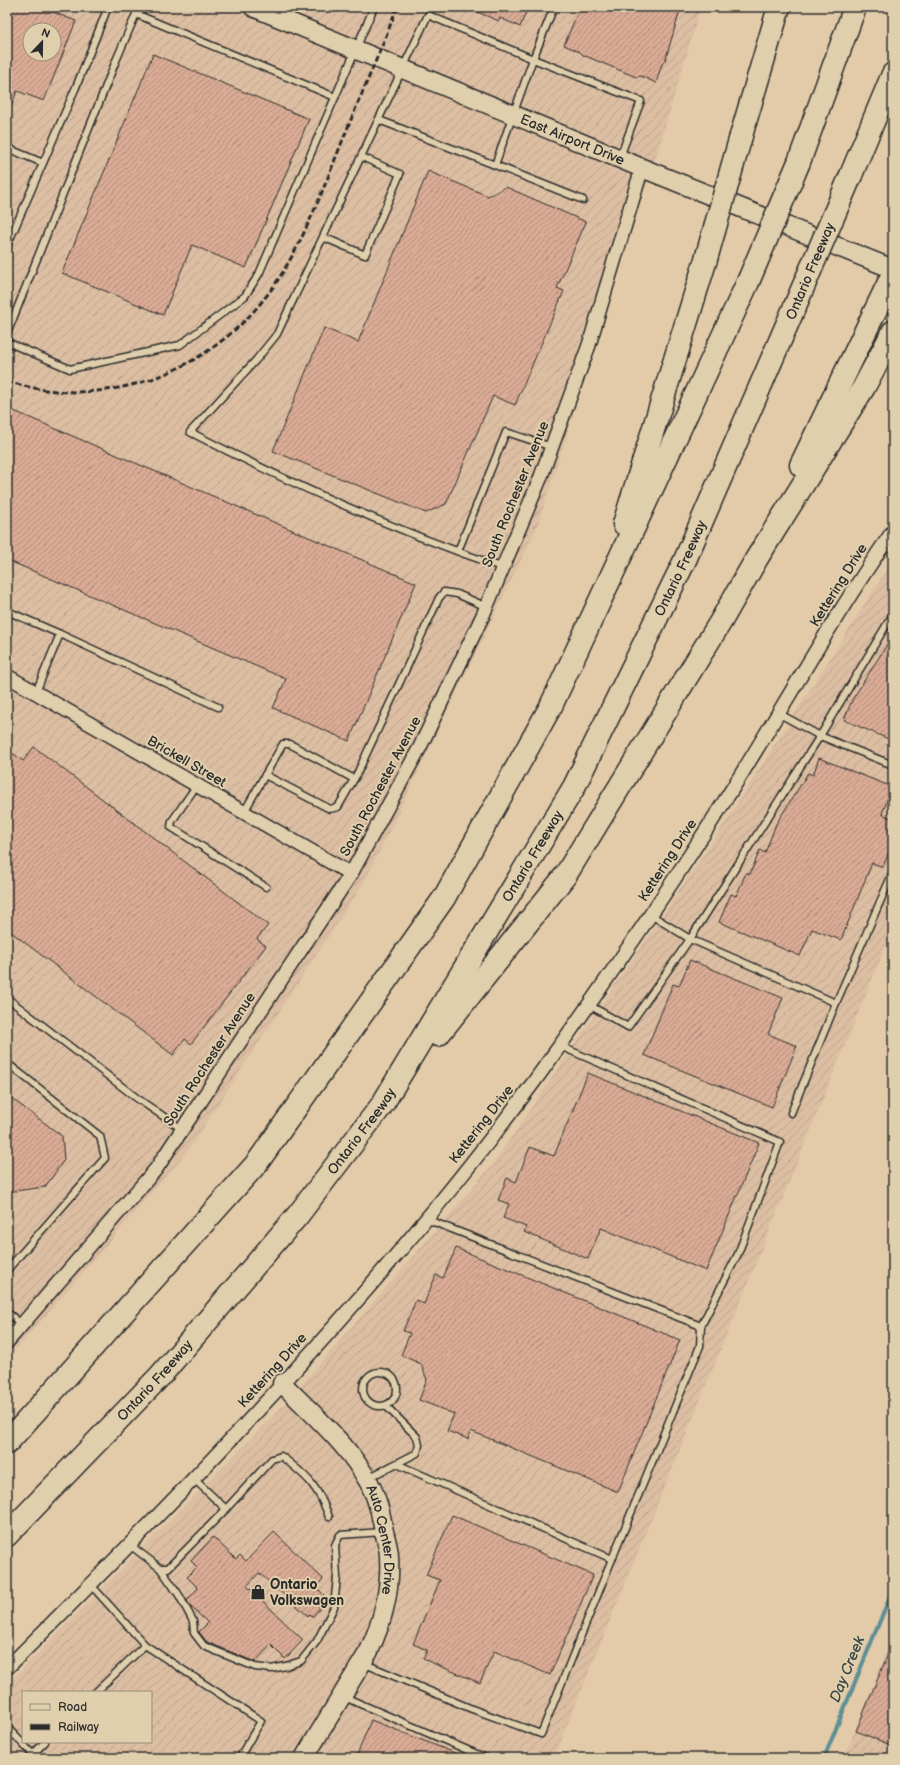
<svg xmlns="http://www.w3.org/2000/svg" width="900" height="1765" viewBox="0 0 900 1765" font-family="'Balsamiq Sans',sans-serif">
  <defs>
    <pattern id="industrial-furrows" width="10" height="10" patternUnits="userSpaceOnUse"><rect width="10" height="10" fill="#dcbea2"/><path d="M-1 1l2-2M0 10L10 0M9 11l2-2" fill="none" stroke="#bda38c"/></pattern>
    <pattern id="building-hatch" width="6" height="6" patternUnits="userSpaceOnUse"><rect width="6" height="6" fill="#daab95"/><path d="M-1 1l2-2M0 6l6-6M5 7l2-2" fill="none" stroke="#b18b7a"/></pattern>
  </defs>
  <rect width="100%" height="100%" fill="#e3cbaa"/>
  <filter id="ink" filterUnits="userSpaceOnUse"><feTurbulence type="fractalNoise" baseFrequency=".025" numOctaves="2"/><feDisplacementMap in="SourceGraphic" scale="8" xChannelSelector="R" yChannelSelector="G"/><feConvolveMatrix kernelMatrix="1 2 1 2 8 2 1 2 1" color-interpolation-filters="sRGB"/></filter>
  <g filter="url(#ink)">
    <g fill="url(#industrial-furrows)" fill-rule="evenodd">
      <path d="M 7,7 L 701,7 L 659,147 L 537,527 L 365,881 L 187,1152 L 7,1360 ZM 30,30 L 54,30 L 54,54 L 30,54 Z"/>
      <path d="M 893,560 L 893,928 L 554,1758 L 7,1758 L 7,1684 L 275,1415 L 494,1163 L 720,830 ZM 23,1692 L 151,1692 L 151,1742 L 23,1742 Z"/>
      <path d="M 893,1635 L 893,1758 L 844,1758 Z"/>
    </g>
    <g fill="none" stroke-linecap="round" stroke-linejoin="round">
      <path stroke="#5e8f93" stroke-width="4" d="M 824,1758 L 893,1589"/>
    </g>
    <g fill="url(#building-hatch)" stroke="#2b2b2b" fill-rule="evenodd">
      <path d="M 7,7 L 40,7 L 76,21 L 44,101 L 17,91 L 8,115 ZM 30,30 L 54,30 L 54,54 L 30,54 Z"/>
      <path d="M 465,7 L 528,7 L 520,27 L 500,18 L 499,21 Z"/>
      <path d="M 580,7 L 681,7 L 665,61 L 662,64 L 656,83 L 641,76 L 636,77 L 583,55 L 580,52 L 564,45 Z"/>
      <path d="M 153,54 L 309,119 L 246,268 L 192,245 L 163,315 L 62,273 Z"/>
      <path d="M 428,171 L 488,196 L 506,187 L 586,222 L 557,288 L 564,291 L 515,405 L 493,396 L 446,504 L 426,513 L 273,451 L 324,328 L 358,342 Z"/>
      <path d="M 7,408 L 416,583 L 349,741 L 273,708 L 286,679 L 7,560 Z"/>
      <path d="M 893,635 L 893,741 L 844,720 L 852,700 Z"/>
      <path d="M 34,747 L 268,925 L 257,939 L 266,946 L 191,1044 L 185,1039 L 173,1055 L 7,929 L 7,749 L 23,761 Z"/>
      <path d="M 819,758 L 892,787 L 882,814 L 893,819 L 893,842 L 883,867 L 872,863 L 841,940 L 812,929 L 800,956 L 719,922 L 731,894 L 736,896 L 746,873 L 750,874 L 760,850 L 765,853 L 776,824 L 808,773 L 813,775 Z"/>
      <path d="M 690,960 L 783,998 L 768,1034 L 797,1046 L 772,1107 L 644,1055 L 673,984 L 679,986 Z"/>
      <path d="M 588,1073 L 759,1143 L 706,1271 L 601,1228 L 588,1259 L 524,1232 L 526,1227 L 503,1218 L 509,1204 L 498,1200 L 507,1178 L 516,1182 L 530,1147 L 554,1156 Z"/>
      <path d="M 7,1095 L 62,1136 L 64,1160 L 45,1187 L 7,1192 Z"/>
      <path d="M 456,1248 L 680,1340 L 618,1492 L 471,1431 L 468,1439 L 447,1431 L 454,1414 L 419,1400 L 427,1380 L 421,1364 L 401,1355 L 410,1333 L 403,1331 L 416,1300 L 424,1304 L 436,1275 L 443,1278 Z"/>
      <path d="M 452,1515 L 593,1575 L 550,1675 L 494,1651 L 480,1683 L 423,1659 L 427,1650 L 413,1644 L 440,1580 L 426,1575 Z"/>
      <path d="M 274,1532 L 323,1579 L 316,1587 L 324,1595 L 319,1599 L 322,1602 L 318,1606 L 320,1608 L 312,1617 L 309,1614 L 308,1616 L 259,1573 L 247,1586 L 303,1640 L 285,1659 L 271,1645 L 255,1662 L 207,1642 L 199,1632 L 208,1623 L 189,1605 L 187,1600 L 198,1588 L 187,1577 L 197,1567 L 191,1561 L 213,1537 L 236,1559 L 240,1555 L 246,1561 Z"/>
      <path d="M 893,1642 L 893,1746 L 856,1731 Z"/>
      <path d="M 371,1720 L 465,1757 L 465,1758 L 356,1758 Z"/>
    </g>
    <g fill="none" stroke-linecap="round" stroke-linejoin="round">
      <g stroke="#2b2b2b" stroke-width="9">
        <g id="lane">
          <path d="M 554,7 L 533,59 L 641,101 L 620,157"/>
          <path d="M 136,14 L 335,97"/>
          <path d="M 379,120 L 495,165 L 533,59 L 428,15 L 277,334 L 256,360 L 190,432 C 291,484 396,531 504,568"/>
          <path d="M 7,148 L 43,163"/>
          <path d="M 495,165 L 583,200"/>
          <path d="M 323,237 L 365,255 L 400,174 L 362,157"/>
          <path d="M 7,246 L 76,87 L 108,7"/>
          <path d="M 7,334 L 115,63 L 139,7"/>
          <path d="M 7,342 L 70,369 L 180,345 L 245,296 L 259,274 L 374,7"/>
          <path d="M 458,551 L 506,432 L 552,447"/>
          <path d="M 7,611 L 60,634"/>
          <path d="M 36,692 L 60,634 L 218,707"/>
          <path d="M 778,713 L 820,736 L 893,765"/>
          <path d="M 265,775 L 283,744 L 290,744 L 354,779"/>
          <path d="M 197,785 L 172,821 L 171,827 L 266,887"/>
          <path d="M 244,812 L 265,775 L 330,809 L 338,807 L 357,774 L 439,598 L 444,592 L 457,594 L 487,607"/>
          <path d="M 651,915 L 690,939 L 820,736 L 893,614"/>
          <path d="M 7,998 L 138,1099 L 182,1129"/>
          <path d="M 589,1005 L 628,1027 L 690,939 L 836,1003 L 893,872"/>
          <path d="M 560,1046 L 780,1142 L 738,1254 L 701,1326"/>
          <path d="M 7,1063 L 100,1136 L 105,1158 L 7,1270"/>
          <path d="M 791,1113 L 836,1003"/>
          <path d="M 7,1312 L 22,1325"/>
          <circle cx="380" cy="1389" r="17"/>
          <path d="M 397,1464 L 612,1559 L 700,1346 L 701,1326 L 426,1219"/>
          <path d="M 368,1478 L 417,1453 L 419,1445 L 417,1437 L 386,1406"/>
          <path d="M 226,1509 L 272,1459 L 281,1456 C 307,1476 318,1486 329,1517"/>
          <path d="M 130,1545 L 160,1568 L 168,1568 L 226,1509 L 194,1479"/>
          <path d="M 160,1568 L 179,1595 L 193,1621 L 194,1633 L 204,1646 L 255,1667 L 271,1669 L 286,1666 L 301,1661 L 317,1641 L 334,1607 L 337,1577 L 335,1545 L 340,1535 L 382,1532"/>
          <path d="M 91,1585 L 145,1645 L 96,1692"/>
          <path d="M 145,1645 L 261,1721 L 239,1758"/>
          <path d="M 363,1663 L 472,1709 L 541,1734 L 612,1559"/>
          <path d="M 342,1696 L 486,1758"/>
          <path d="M 7,1727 L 36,1758"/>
          <path d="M 29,1758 L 45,1742"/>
        </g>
      </g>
      <g stroke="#2b2b2b" stroke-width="16">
        <g id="street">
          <path d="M 7,676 L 351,874"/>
          <path d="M 7,1342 L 156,1169 L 351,874 L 420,747 L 483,615 L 540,479 L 589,345 L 642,168"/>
          <path d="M 7,1668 C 194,1482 379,1292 536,1079 C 601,989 664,897 724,802 C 781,712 832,618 893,531"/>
        </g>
      </g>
      <g stroke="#2b2b2b" stroke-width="21">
        <g id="secondary">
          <path id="s1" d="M 253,7 L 642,168 L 893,269"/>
          <path id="s2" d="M 282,1383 C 309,1411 341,1438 362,1471 C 374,1488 380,1507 383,1527 C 385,1537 389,1547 389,1557 C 391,1589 382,1623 369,1651 L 304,1758"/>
        </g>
      </g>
      <g stroke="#2b2b2b" stroke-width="25">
        <g id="highway">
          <path d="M 741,136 L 779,7"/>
          <path d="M 799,162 L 855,7"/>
          <path d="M 851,175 L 893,74"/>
          <path d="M 801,465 L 893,274"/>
          <path d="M 624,524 L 706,259"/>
          <path d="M 438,1035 L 565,876 L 721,621 L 757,558 L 864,387 L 893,332"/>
          <path d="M 7,1443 L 257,1163 L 444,898 L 551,706 L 748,282"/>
          <path id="s3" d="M 7,1535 L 160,1376 L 298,1215 L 382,1105 L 574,787 L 685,560 L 795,306"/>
        </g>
      </g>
      <use href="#lane" stroke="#e0cfac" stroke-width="6"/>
      <use href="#street" stroke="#e0cfac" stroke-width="13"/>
      <use href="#secondary" stroke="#e0cfac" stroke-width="18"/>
      <use href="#highway" stroke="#e0cfac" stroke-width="22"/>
      <path stroke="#2b2b2b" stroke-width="3" stroke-dasharray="6 3" stroke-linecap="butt" d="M 7,381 C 101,412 204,375 264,299 C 299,256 323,189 344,137 C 361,94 381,51 397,7"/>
      <g stroke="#2b2b2b" stroke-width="25" stroke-linecap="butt">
        <g id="highway-bridge">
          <path d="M 706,259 L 741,136"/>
          <path d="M 748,282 L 799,162"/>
          <path d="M 795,306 L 851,175"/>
        </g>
      </g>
      <use href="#highway-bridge" stroke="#e0cfac" stroke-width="22"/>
    </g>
  </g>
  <defs>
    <g id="shop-bare" transform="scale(1.2)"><path d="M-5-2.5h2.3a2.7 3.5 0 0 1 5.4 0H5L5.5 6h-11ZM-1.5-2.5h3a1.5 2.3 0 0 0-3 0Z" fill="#2b2b2b" stroke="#e0cfac" stroke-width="2.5" paint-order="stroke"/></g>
  </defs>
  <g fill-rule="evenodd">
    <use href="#shop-bare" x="258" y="1592"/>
  </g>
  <g text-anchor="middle" stroke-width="4" stroke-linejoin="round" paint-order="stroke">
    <g font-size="14" fill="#2b2b2b" stroke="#e0cfac">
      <text dy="5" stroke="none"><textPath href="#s1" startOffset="346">East Airport Drive</textPath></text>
      <text transform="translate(810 271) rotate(-67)" y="5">Ontario Freeway</text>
      <text transform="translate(515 494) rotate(-68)" y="5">South Rochester Avenue</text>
      <text dy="5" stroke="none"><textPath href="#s3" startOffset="1186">Ontario Freeway</textPath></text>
      <text transform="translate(838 585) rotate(-58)" y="5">Kettering Drive</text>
      <text transform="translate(187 761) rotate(30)" y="5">Brickell Street</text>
      <text transform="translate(380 786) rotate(-62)" y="5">South Rochester Avenue</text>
      <text dy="5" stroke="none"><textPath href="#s3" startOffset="862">Ontario Freeway</textPath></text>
      <text transform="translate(667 860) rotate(-57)" y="5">Kettering Drive</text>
      <text transform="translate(209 1059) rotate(-57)" y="5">South Rochester Avenue</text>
      <text transform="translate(481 1124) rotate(-52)" y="5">Kettering Drive</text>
      <text dy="5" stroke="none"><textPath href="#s3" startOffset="538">Ontario Freeway</textPath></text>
      <text transform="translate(272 1370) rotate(-48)" y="5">Kettering Drive</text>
      <text dy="5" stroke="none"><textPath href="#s3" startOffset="214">Ontario Freeway</textPath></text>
      <text dy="5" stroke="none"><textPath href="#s2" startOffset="192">Auto Center Drive</textPath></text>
    </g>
    <g font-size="14" font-weight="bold" fill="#2b2b2b" stroke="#e0cfac" text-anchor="start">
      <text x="270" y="1589">Ontario<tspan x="270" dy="16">Volkswagen</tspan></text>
    </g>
    <g font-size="15" font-style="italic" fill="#384445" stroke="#e0cfac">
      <text transform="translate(847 1669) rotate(-68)" y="5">Day Creek</text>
    </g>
  </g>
  <rect width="900" height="1765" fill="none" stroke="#e0cfac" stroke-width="24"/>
  <rect x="12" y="12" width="876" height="1741" fill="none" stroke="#2b2b2b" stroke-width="1.5" filter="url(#ink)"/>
  <rect x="22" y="1691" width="130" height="52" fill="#e0cfac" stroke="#988d78"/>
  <rect x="30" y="1704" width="20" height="6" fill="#e0cfac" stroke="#988d78"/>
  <text x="58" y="1711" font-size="12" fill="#2b2b2b">Road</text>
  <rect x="30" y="1724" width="20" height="6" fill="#2b2b2b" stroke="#988d78"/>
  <text x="58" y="1731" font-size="12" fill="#2b2b2b">Railway</text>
  <g transform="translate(42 42) rotate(22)"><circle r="19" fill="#e0cfac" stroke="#988d78"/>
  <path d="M0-3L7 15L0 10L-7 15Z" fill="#2b2b2b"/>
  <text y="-6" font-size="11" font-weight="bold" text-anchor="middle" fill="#2b2b2b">N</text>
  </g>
</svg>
